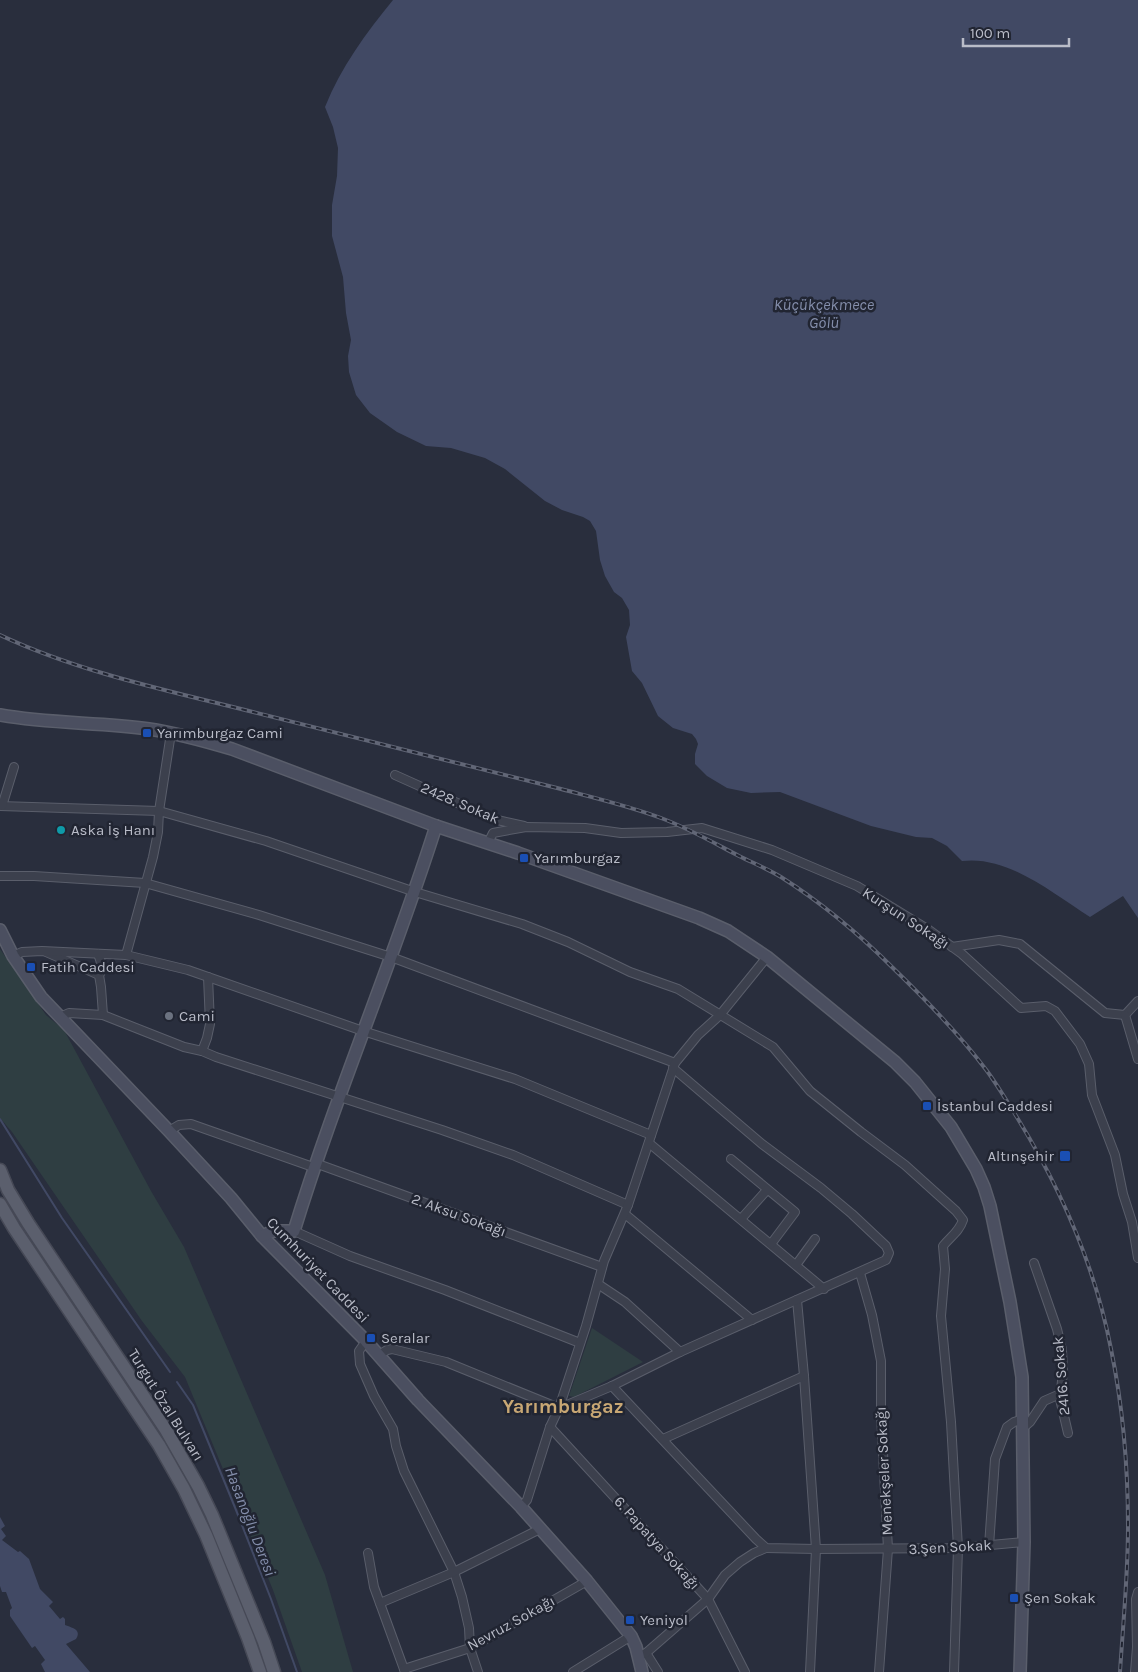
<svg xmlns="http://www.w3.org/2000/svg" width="1138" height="1672" viewBox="0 0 1138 1672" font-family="Karla,sans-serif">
  <rect width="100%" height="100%" fill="#292e3d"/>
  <g fill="#2f3e42">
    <path d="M 0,949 L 46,1015 L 64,1030 L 151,1191 L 184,1247 L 325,1575 L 353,1672 L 302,1672 L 273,1590 L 185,1377 L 142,1321 L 12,1132 L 0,1118 Z"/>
    <path d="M 592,1328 L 643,1362 L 574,1397 L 569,1396 Z"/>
  </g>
  <g fill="#414964">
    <path d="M 393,0 L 1138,0 L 1138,918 L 1123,896 L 1090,917 C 1053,894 1008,855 962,861 L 947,846 L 932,838 L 916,837 L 871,826 L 780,792 L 751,793 L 727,788 L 707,776 L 695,764 L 695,754 L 698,744 L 696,739 L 692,734 L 673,728 L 658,716 L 642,683 L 632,671 L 626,637 L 630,625 L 629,610 L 622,598 L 614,592 L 605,576 L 600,560 L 596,531 L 590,521 L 583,517 L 562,510 L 545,501 L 505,469 L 485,458 L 451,448 L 426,446 L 397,432 L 370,413 L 356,395 L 349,372 L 348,356 L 351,340 L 346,313 L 343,277 L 332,236 L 332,205 L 337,176 L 338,148 L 333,127 L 325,107 C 341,67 366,33 393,0 Z"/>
    <path d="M 0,1517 L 5,1526 L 1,1529 L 6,1536 L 2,1540 L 18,1552 L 20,1551 L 29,1559 L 40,1589 L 53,1602 L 49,1606 L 60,1619 L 63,1617 L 65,1619 L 65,1625 C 72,1628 82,1629 76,1639 L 66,1644 L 90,1672 L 45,1672 L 41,1664 L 45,1660 L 35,1646 L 32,1648 L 10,1616 L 10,1610 L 12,1608 L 6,1592 L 2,1592 L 0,1586 Z"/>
  </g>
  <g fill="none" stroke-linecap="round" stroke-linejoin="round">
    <g stroke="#414964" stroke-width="2">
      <path d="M 0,1119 L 62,1218 L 170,1372"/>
      <path d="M 177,1382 L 193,1405 L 236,1510 L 271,1599 L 297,1672"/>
    </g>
    <g stroke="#5a5e6b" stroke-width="10">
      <g id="street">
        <path d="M 395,775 L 493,819 L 524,826"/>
        <path d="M 0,806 L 159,811 L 266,841 L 415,892 L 522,924 L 568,942 L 630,972 L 678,989 L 773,1047 L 810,1091 L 861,1132 L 905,1165 L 956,1211 L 963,1220 C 959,1232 951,1236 943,1246 L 945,1269 L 941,1316 L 951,1422 L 958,1548 L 954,1672"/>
        <path d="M 2,806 L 14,767"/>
        <path d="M 488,843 L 493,833 L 526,827 L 585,828 L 621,833 L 667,832 L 702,828 L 772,850 L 857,886 L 929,930 L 962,954 L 1021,1008 L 1046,1006 L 1055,1011 L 1080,1044 L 1089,1064 L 1092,1095 L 1115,1155 L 1123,1194 L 1132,1222 L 1138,1258"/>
        <path d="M 0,876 L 34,876 L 145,883 L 259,915 L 391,957 L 675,1063"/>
        <path d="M 952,947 L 999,940 L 1020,944 L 1105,1013 L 1125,1015 L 1138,1001"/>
        <path d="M 46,952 L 99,975 C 104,969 101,961 98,954"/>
        <path d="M 126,955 L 153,857 L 158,832 L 159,811 L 171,733"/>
        <path d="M 13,956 L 22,952 L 42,951 L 126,955 L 188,970 L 363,1031 L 515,1079 L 651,1135"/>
        <path d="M 99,975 L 101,987 L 103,1015"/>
        <path d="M 1125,1015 L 1138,1059"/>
        <path d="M 60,1017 L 69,1013 L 103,1015 L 184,1047 L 202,1051 L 216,1057 L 442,1130 L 513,1155 L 628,1205"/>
        <path d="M 202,1051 L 207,1038 L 210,1024 L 208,977"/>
        <path d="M 169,1131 L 179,1125 L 191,1124 L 313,1167"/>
        <path d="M 649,1143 L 824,1289"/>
        <path d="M 731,1159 L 795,1212 L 771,1244"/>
        <path d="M 315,1163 L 602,1267"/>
        <path d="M 625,1214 L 752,1320"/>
        <path d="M 741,1219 L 767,1190"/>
        <path d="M 294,1231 L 350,1256 L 445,1290 L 580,1343"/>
        <path d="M 1034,1263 L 1057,1329 L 1062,1350 L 1063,1372 L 1060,1399 L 1068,1433"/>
        <path d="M 796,1265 L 815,1239"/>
        <path d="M 860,1273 L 872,1315 L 881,1361 L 881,1414 L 888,1549 L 879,1672"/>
        <path d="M 598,1284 L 625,1302 L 680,1352"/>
        <path d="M 797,1300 L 804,1376 L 816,1549 L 810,1672"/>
        <path d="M 366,1341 L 359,1351 L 360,1364 L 374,1396 L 393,1429 L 396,1446 L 404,1471 L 454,1572 L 462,1597 L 469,1628 L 470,1648 L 478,1672"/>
        <path d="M 379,1355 L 387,1350 L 392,1349 L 446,1362 L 559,1408 L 562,1407 L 612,1386 L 680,1352 L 886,1260 L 889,1253 L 886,1246 L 852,1214 L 821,1188 L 762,1144 L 673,1068"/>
        <path d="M 612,1386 L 756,1539 L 766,1548 L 816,1549 L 958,1548 L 1024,1542"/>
        <path d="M 550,1427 L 708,1599 L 745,1672"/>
        <path d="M 1023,1428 L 1030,1422 L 1044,1401 L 1060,1394"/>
        <path d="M 663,1439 L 804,1376"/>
        <path d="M 521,1507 L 527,1500 L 550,1427 L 559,1408 L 586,1326 L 604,1261 L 628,1205 L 675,1063 L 698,1035 L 720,1015 L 767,957"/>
        <path d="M 989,1546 L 995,1459 L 1007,1427 L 1014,1422 L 1023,1419"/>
        <path d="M 368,1553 L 374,1587 L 405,1672"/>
        <path d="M 380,1603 L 454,1572 L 540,1529"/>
        <path d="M 646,1653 L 658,1672"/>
        <path d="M 638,1657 L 646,1653 L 708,1599 L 725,1575 L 740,1562 L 754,1553 L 766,1548"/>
        <path d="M 404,1669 L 470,1648 L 587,1581"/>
        <path d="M 573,1672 L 631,1636"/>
        <path d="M 1135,1672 L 1137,1647 L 1136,1599 L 1138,1592"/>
      </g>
    </g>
    <g stroke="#5a5e6b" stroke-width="14">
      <g id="secondary">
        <path d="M 0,715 C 49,724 100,722 149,729 C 177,733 205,741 232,749 L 436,826 L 518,853 L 699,918 L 728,931 L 767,957 L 895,1062 L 915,1082 L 951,1127 L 976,1169 L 984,1187 L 990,1206 L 1010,1302 L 1022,1377 L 1024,1542 L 1020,1672"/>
        <path d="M 0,930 L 13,956 L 41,997 L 169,1131 L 231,1198 L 262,1236 L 366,1341 L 418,1400 L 521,1507 L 587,1581 L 631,1636 L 636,1647 L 642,1672"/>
        <path d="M 262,1236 L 273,1231 L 294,1231 C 336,1094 393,962 436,826"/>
      </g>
    </g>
    <g stroke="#464956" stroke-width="15">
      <g id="primary">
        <path d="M 0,1170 L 8,1190 L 28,1223 L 166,1430 L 198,1486 L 212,1515 L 264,1642 L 274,1672"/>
        <path d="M 0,1204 L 14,1228 L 159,1445 L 184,1489 L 206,1535 L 248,1638 L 260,1672"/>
      </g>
    </g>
    <use href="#street" stroke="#3c404d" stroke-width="8"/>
    <use href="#secondary" stroke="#4b4f60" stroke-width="11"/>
    <use href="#primary" stroke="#5b5f6d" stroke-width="12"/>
    <g stroke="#616676" stroke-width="4">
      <path id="rail" d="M 0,635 C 79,672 165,690 249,711 C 353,737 457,763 561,789 C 595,798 629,806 661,818 C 688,828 714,843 739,856 C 753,863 768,869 781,877 C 822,903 859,934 893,968 C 925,999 960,1035 987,1071 C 998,1086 1008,1103 1018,1119 C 1062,1191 1095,1266 1111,1349 C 1123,1407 1128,1468 1128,1527 C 1128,1575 1123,1624 1120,1672"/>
    </g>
    <use href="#rail" stroke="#212532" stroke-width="2" stroke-dasharray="5.5" stroke-linecap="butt"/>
  </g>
  <g fill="#1a4fb4" stroke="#212532" stroke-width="2">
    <rect x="142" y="728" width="10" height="10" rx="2.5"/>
    <rect x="519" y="853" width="10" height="10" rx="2.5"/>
    <rect x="26" y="962" width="10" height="10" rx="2.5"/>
    <rect x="922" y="1101" width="10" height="10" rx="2.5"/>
    <rect x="1059" y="1150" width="12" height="12" rx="2.5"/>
    <rect x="366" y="1333" width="10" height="10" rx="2.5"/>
    <rect x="1009" y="1593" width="10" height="10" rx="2.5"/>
    <rect x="625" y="1615" width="10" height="10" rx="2.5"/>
  </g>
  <circle fill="#0f9aa8" stroke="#212532" stroke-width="2" cx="61" cy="830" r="5"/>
  <circle fill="#6b7280" stroke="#212532" stroke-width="2" cx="169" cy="1016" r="5"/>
  <g text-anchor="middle" stroke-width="5" stroke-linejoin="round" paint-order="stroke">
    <g font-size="15" fill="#b9bcc8" stroke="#212532" text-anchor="start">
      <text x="157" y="738">Yarımburgaz Cami</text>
      <text x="71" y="835">Aska İş Hanı</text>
      <text x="534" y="863">Yarımburgaz</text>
      <text x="41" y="972">Fatih Caddesi</text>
      <text x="179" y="1021">Cami</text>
      <text x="937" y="1111">İstanbul Caddesi</text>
      <text x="1054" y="1161" text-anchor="end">Altınşehir</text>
      <text x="381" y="1343">Seralar</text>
      <text x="1024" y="1603">Şen Sokak</text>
      <text x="640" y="1625">Yeniyol</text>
    </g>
    <g font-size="15" fill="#b9bcc8" stroke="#212532">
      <text transform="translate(460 803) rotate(23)" y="5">2428. Sokak</text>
      <text transform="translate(906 918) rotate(33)" y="5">Kurşun Sokağı</text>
      <text transform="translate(459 1215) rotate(20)" y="5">2. Aksu Sokağı</text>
      <text transform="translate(318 1270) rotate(46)" y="5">Cumhuriyet Caddesi</text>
      <text transform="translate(1061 1376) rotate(-95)" y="5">2416. Sokak</text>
      <text transform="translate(166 1405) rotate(58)" y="5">Turgut Özal Bulvarı</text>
      <text transform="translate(884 1471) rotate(-93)" y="5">Menekşeler Sokağı</text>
      <text transform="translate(657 1543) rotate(48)" y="5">6. Papatya Sokağı</text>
      <text transform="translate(950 1547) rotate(-3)" y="5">3.Şen Sokak</text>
      <text transform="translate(511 1623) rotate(-29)" y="5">Nevruz Sokağı</text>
    </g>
    <g font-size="16" font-style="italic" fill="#848eab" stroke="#212532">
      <text x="824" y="310">Küçükçekmece<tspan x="824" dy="18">Gölü</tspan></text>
      <text transform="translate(251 1521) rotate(69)" y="6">Hasanoğlu Deresi</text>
    </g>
    <g font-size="20" font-weight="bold" fill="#c8a774" stroke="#212532">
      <text x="563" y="1413">Yarımburgaz</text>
    </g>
  </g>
  <path d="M963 38v8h106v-8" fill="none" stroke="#b9bcc8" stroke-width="2.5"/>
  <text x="970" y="38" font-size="15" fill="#b9bcc8" stroke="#212532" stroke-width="4" paint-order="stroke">100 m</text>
</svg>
